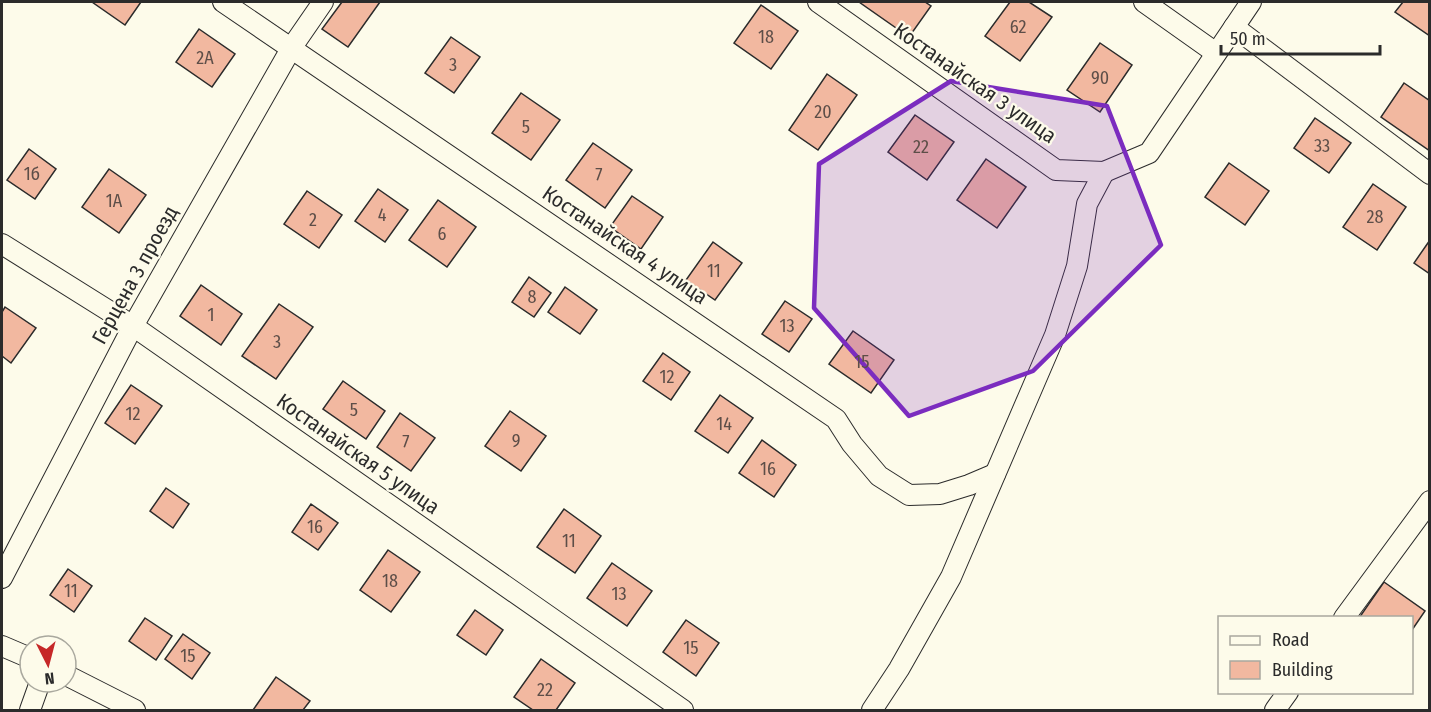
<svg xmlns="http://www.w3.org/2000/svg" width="1431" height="712" viewBox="0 0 1431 712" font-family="'Fira Sans Condensed',sans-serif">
  <rect width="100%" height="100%" fill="#fdfbea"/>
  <g fill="#f2b8a0" stroke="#2b2b2b" stroke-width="1.5">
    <path d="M 92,2 L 141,2 L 125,25 Z"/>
    <path d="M 342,2 L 380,2 L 348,47 L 322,29 Z"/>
    <path d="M 859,2 L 925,2 L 931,6 L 909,37 Z"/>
    <path d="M 1010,2 L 1029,2 L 1052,17 L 1020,61 L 985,36 Z"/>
    <path d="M 1403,2 L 1430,2 L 1430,36 L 1395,12 Z"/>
    <path d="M 761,5 L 798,31 L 771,69 L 734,43 Z"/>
    <path d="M 199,29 L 235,54 L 212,87 L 176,62 Z"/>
    <path d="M 451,37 L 480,57 L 454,93 L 425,73 Z"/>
    <path d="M 1100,43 L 1132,65 L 1100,112 L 1067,90 Z"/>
    <path d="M 827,74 L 857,95 L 818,150 L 789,130 Z"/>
    <path d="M 1404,83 L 1430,101 L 1430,151 L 1381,117 Z"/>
    <path d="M 521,93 L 560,120 L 531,160 L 492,133 Z"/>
    <path d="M 915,115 L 954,142 L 927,180 L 888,152 Z"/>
    <path d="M 1315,118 L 1351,143 L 1329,173 L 1294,148 Z"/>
    <path d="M 593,143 L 632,170 L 605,208 L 566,180 Z"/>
    <path d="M 29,149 L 56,169 L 35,199 L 7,180 Z"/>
    <path d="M 986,159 L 1026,187 L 997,228 L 957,200 Z"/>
    <path d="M 1229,163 L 1269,191 L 1245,225 L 1205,197 Z"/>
    <path d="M 109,169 L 146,195 L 119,233 L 82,207 Z"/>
    <path d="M 1373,184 L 1406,207 L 1377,250 L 1343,227 Z"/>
    <path d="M 378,189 L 408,210 L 385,242 L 355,221 Z"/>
    <path d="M 307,191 L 342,215 L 319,248 L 284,224 Z"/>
    <path d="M 632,196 L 663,217 L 641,249 L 610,227 Z"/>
    <path d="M 438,200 L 476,227 L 447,267 L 409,240 Z"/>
    <path d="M 1430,240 L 1430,274 L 1414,263 Z"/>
    <path d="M 713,242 L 742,263 L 715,300 L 686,280 Z"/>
    <path d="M 529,277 L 551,293 L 534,317 L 512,302 Z"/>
    <path d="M 201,285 L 242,314 L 221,345 L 180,316 Z"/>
    <path d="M 565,287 L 597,310 L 580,334 L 548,312 Z"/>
    <path d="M 785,301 L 812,319 L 789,352 L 762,334 Z"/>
    <path d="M 279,304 L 313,327 L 276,379 L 242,356 Z"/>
    <path d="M 5,307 L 36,328 L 11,363 L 2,356 L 2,312 Z"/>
    <path d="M 853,331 L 894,360 L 871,393 L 829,364 Z"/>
    <path d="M 663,353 L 690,372 L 671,400 L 643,381 Z"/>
    <path d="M 343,381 L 385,411 L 366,439 L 323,409 Z"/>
    <path d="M 131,385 L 162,406 L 135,444 L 105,423 Z"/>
    <path d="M 720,395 L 753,418 L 728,453 L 695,431 Z"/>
    <path d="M 510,411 L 546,436 L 521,471 L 485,446 Z"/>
    <path d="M 400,413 L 435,438 L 411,471 L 377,447 Z"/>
    <path d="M 762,440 L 796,465 L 774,497 L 739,473 Z"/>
    <path d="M 166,488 L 189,504 L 173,528 L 150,511 Z"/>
    <path d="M 311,504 L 338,523 L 318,550 L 292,532 Z"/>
    <path d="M 564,509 L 601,536 L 575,573 L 537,547 Z"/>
    <path d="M 388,550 L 420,572 L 391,612 L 360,590 Z"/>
    <path d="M 612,563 L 652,591 L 627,626 L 587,598 Z"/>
    <path d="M 68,569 L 92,586 L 74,612 L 50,595 Z"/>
    <path d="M 1384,582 L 1425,611 L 1412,630 L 1412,618 L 1359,618 Z"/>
    <path d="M 475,610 L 503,630 L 486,655 L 457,635 Z"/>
    <path d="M 145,618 L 172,636 L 156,660 L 129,641 Z"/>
    <path d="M 686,620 L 719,643 L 696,676 L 663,652 Z"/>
    <path d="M 183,634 L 210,653 L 192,679 L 165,659 Z"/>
    <path d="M 541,659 L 575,683 L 556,710 L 533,710 L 514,697 Z"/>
    <path d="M 276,677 L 310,701 L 303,710 L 253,710 Z"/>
  </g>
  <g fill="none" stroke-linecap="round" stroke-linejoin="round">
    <g stroke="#2b2b2b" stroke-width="22">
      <g id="minor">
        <path d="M 223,2 L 836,419 L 852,444 L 879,476 L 909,495 L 940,494 L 969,485 L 995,474"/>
        <path d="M 818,2 L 1056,170 L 1104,172 L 1149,153 L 1251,2"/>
        <path d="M 1144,2 L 1216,53"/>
        <path d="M 1234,27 L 1430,174"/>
        <path d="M 2,244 L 133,326 L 683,710"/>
        <path d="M 2,578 L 133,326 L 292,47 L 323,2"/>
        <path d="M 1344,618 L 1430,501"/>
        <path d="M 2,646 L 30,658"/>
        <path d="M 66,675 L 135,710"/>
        <path d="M 30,710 L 40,682"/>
        <path d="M 872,710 L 899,669 L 951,577 L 1055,335 L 1077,266 L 1087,204 L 1104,172"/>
        <path d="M 1275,710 L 1288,692"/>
      </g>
    </g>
    <use href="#minor" stroke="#fdfbea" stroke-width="20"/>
  </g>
  <path fill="#7b2cbf" fill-opacity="0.2" stroke="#7b2cbf" stroke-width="4.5" stroke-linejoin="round" d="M 951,81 L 1107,106 L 1161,245 L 1033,371 L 909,416 L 814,308 L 819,164 Z"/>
  <g text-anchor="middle" stroke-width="4.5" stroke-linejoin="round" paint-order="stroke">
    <g font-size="18" fill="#5d4e48">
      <text x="1018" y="33">62</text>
      <text x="766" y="43">18</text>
      <text x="205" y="64">2А</text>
      <text x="453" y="71">3</text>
      <text x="1100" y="84">90</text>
      <text x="823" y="118">20</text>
      <text x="526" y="133">5</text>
      <text x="1322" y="152">33</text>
      <text x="921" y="153">22</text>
      <text x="32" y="180">1б</text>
      <text x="599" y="181">7</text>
      <text x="114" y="207">1А</text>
      <text x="382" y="221">4</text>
      <text x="1375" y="223">28</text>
      <text x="313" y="226">2</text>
      <text x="442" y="240">6</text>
      <text x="714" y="277">11</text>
      <text x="532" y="303">8</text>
      <text x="211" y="321">1</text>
      <text x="787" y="332">13</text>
      <text x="277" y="348">3</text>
      <text x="862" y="368">15</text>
      <text x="667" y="383">12</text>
      <text x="354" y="416">5</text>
      <text x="133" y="420">12</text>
      <text x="724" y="430">14</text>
      <text x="516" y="447">9</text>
      <text x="406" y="448">7</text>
      <text x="768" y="475">16</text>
      <text x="315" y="533">16</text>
      <text x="569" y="547">11</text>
      <text x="390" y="587">18</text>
      <text x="71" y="597">11</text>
      <text x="619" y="600">13</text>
      <text x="691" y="654">15</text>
      <text x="188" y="662">15</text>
      <text x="545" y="696">22</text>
    </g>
    <g font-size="21" fill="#2b2b2b" stroke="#fdfbea">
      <text transform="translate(975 83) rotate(35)" y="7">Костанайская 3 улица</text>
      <text transform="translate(625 245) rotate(34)" y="7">Костанайская 4 улица</text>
      <text transform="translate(135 275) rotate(-61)" y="7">Герцена 3 проезд</text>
      <text transform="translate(358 454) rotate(35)" y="7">Костанайская 5 улица</text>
    </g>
  </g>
  <rect width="1431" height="712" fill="none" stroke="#2b2b2b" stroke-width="6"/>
  <rect x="1218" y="616" width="195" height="78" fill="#fdfbea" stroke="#a9a89e" stroke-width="1.5"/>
  <rect x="1230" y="636" width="30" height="9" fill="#fdfbea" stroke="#a9a89e" stroke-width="1.5"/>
  <text x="1272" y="646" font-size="18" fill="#2b2b2b">Road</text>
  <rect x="1230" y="661" width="30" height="18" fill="#f2b8a0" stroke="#a9a89e" stroke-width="1.5"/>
  <text x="1272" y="676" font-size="18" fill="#2b2b2b">Building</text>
  <g transform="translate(48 664) rotate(174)"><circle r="28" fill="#fdfbea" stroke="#a9a89e" stroke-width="1.5"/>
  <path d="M0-4.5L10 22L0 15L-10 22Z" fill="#c62828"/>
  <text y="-9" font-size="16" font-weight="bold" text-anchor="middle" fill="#2b2b2b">N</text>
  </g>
  <path d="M1221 45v9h159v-9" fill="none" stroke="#2b2b2b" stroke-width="3"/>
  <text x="1230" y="45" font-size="18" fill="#2b2b2b" stroke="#fdfbea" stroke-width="4.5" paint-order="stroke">50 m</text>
</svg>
